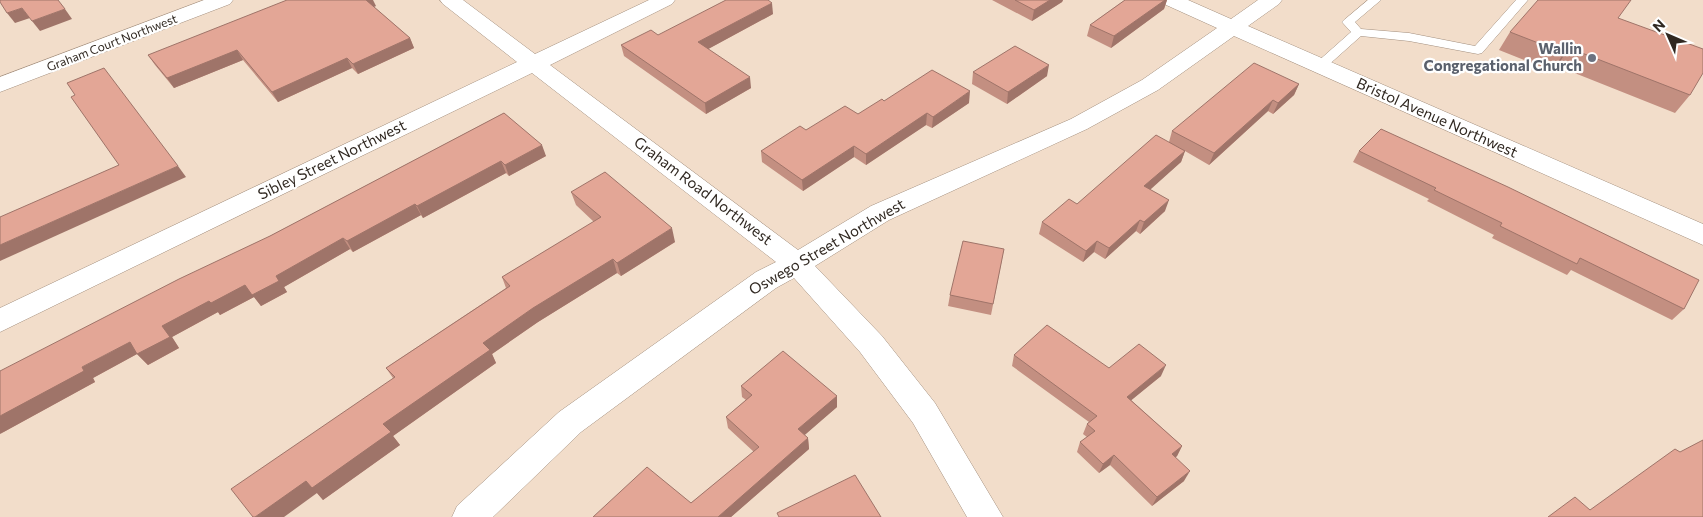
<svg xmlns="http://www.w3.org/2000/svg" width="1703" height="517" viewBox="0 0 1703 517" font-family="Commissioner,sans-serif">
  <rect width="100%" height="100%" fill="#f2ddca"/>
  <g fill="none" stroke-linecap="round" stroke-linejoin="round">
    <g stroke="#a38f7e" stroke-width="1">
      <path id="service" d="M 1368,0 L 1381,0 L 1355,22 L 1361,29 L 1409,33 L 1475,46 L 1516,0 L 1528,0 L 1482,53 L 1478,54 L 1409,41 L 1361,36 L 1324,69 L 1316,69 L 1314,66 L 1316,63 L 1351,32 L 1342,22 L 1344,20 Z"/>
    </g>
    <g stroke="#a38f7e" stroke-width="1">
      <g id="minor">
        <path d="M 204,0 L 233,0 L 230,4 L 0,92 L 0,77 Z"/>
        <path d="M 440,0 L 463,0 L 535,54 L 649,0 L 675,0 L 672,4 L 550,65 L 798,250 L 871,206 L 1071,119 L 1142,80 L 1217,28 L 1164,4 L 1161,0 L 1188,0 L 1231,19 L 1258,0 L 1282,0 L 1279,4 L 1248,26 L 1703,224 L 1703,245 L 1234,36 L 1158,90 L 1087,129 L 889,220 L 815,266 L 882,336 L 935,403 L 1003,517 L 967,517 L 913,423 L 860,352 L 794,278 L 776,288 L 581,432 L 493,517 L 452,517 L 457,506 L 559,412 L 756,272 L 776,262 L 532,73 L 0,332 L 0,308 L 517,62 L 443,4 Z"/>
      </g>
    </g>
    <use href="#service" fill="#fff" fill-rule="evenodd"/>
    <use href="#minor" fill="#fff" fill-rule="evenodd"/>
  </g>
  <g fill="#c38f81">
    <path d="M 992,0 L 1063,0 L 1062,2 L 1032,21 Z"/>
    <path d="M 1125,0 L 1167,0 L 1164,9 L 1111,48 L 1087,36 L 1090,25 Z"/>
    <path d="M 376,6 L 374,7 L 410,38 L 414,48 L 358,74 L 352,68 L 278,102 L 243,60 L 174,88 L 155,65 L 148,55 Z"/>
    <path d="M 773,14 L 708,49 L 751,88 L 706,114 L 624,56 L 621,45 L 658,35 Z"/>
    <path d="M 1618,18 L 1690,95 L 1675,113 L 1557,66 L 1552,71 L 1499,50 L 1510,32 Z"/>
    <path d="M 973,72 L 1047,76 L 1007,104 L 972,84 Z"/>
    <path d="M 1299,84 L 1294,95 L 1273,114 L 1268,111 L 1209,165 L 1185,151 L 1181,162 L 1150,189 L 1165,211 L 1140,234 L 1136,231 L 1105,259 L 1094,252 L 1083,262 L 1039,234 L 1042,222 L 1077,204 L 1169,142 L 1172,131 Z"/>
    <path d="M 884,101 L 969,103 L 932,128 L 926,125 L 866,165 L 854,157 L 803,191 L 762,162 L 761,151 L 806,130 L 858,114 Z"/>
    <path d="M 504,113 L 546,156 L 509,176 L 506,173 L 423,218 L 421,215 L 353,252 L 350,249 L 284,287 L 287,292 L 261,306 L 254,297 L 220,315 L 218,312 L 172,337 L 179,348 L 148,365 L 137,354 L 93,378 L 95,382 L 0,434 L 270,236 Z"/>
    <path d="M 1381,129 L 1684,309 L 1672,320 L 1571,270 L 1567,275 L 1492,238 L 1494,235 L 1427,201 L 1429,199 L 1353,162 L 1359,151 Z"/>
    <path d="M 571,192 L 675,242 L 621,276 L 617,273 L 538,322 L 492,354 L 496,363 L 393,436 L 400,445 L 323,500 L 317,493 L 393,378 L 386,368 L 506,288 L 502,277 L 594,222 L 576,205 Z"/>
    <path d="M 1004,249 L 991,315 L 948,306 L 950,295 Z"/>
    <path d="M 1014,355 L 1109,368 L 1161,376 L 1131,400 L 1182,446 L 1177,456 L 1175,458 L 1184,481 L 1152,506 L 1110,465 L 1099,473 L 1077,452 L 1080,442 L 1087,437 L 1083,434 L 1087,424 L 1089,422 L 1012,366 Z"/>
    <path d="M 741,386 L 837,396 L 837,407 L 804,435 L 808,438 L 809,449 L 731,517 L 593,517 L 691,503 L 754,452 L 728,428 L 726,417 L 746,400 L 742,397 Z"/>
  </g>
  <g fill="#9f7469">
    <path d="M 365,0 L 373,0 L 376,6 L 369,9 Z"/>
    <path d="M 1050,0 L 1063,0 L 1062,2 L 1032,21 L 1034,10 Z"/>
    <path d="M 1165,0 L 1167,0 L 1164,9 L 1111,48 L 1114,36 Z"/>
    <path d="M 772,3 L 773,14 L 699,54 L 698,42 Z"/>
    <path d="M 22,8 L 30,18 L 15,23 L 7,13 Z"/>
    <path d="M 65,9 L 72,19 L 40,31 L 32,21 Z"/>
    <path d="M 410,38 L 414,48 L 358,74 L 353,64 Z"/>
    <path d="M 1569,48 L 1557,66 L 1552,71 L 1564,53 Z"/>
    <path d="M 237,50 L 243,60 L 174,88 L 167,78 Z"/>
    <path d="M 347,58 L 352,68 L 278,102 L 272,92 Z"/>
    <path d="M 1049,65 L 1047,76 L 1007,104 L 1008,92 Z"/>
    <path d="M 750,77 L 751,88 L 706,114 L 705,103 Z"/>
    <path d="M 1299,84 L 1294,95 L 1273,114 L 1278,103 Z"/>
    <path d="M 970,91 L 969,103 L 932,128 L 933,117 Z"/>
    <path d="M 1273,100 L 1268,111 L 1209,165 L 1214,153 Z"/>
    <path d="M 927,113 L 926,125 L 866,165 L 866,154 Z"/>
    <path d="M 542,145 L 546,156 L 509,176 L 505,165 Z"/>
    <path d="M 854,146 L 854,157 L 803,191 L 802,180 Z"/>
    <path d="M 1185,151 L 1181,162 L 1141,198 L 1144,186 Z"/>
    <path d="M 501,161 L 506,173 L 423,218 L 417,206 Z"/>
    <path d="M 178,166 L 186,177 L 0,261 L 0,245 Z"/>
    <path d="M 1169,200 L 1165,211 L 1140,234 L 1144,222 Z"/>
    <path d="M 415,204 L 421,215 L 353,252 L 347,241 Z"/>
    <path d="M 1140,220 L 1136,231 L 1105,259 L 1109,248 Z"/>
    <path d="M 672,228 L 675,242 L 621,276 L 617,263 Z"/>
    <path d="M 343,238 L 350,249 L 284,287 L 287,292 L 261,306 L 254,297 L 220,315 L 218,312 L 172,337 L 179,348 L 148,365 L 137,354 L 93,378 L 95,382 L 0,434 L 0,416 L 82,367 L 209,301 L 245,285 L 276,276 Z"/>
    <path d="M 1097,241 L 1094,252 L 1083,262 L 1086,251 Z"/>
    <path d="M 613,259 L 617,273 L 538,322 L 492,354 L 496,363 L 393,436 L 400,445 L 323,500 L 317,493 L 284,517 L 255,517 L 383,424 L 483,343 L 533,308 Z"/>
    <path d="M 1166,365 L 1161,376 L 1123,407 L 1127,397 Z"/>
    <path d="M 837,396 L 837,407 L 799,440 L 798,429 Z"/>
    <path d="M 808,438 L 809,449 L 731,517 L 718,517 Z"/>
    <path d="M 1182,446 L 1177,456 L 1167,464 L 1172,454 Z"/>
    <path d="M 1114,455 L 1110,465 L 1099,473 L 1103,464 Z"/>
    <path d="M 1190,471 L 1184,481 L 1152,506 L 1157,497 Z"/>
  </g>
  <g fill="#e3a696" stroke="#9f7469">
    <path d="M 0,0 L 58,0 L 65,9 L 32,21 L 22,8 L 7,13 L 0,2 Z"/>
    <path d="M 287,0 L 366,0 L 410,38 L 353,64 L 347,58 L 272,92 L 237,50 L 167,78 L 148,55 Z"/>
    <path d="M 726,0 L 768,0 L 772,3 L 698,42 L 750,77 L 705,103 L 621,45 L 651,30 L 658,35 Z"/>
    <path d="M 1015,0 L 1050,0 L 1034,10 Z"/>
    <path d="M 1125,0 L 1165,0 L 1114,36 L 1090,25 Z"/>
    <path d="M 1538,0 L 1631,0 L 1618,18 L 1703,49 L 1703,73 L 1690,95 L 1569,48 L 1564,53 L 1510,32 Z"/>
    <path d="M 1015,46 L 1049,65 L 1008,92 L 973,72 Z"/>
    <path d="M 1254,63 L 1299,84 L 1278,103 L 1273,100 L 1214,153 L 1172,131 Z"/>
    <path d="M 104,68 L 178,166 L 0,245 L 0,217 L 119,165 L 71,97 L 75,95 L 67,83 Z"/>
    <path d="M 932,70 L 970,91 L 933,117 L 927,113 L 866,154 L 854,146 L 802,180 L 761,151 L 800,126 L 806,130 L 845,106 L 858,114 L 882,99 L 884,101 Z"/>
    <path d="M 504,113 L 542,145 L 505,165 L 501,161 L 417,206 L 415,204 L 347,241 L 343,238 L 276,276 L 279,281 L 252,295 L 245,285 L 211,303 L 209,301 L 162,326 L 170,337 L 137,354 L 130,342 L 82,367 L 84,371 L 0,416 L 0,371 L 179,279 L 270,236 Z"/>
    <path d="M 1381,129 L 1508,187 L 1699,280 L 1684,309 L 1580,258 L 1577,264 L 1500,226 L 1502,223 L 1434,190 L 1436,188 L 1359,151 Z"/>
    <path d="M 1156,135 L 1185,151 L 1144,186 L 1169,200 L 1144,222 L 1140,220 L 1109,248 L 1097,241 L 1086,251 L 1042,222 L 1069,199 L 1077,204 Z"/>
    <path d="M 605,172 L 672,228 L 617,263 L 613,259 L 533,308 L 483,343 L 490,350 L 383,424 L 391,432 L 312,488 L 306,481 L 255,517 L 253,517 L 231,489 L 395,377 L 386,368 L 510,286 L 502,277 L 601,217 L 571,192 Z"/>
    <path d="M 963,241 L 1004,249 L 993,304 L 950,295 Z"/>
    <path d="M 1047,325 L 1109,368 L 1139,344 L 1166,365 L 1127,397 L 1182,446 L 1172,454 L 1190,471 L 1157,497 L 1114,455 L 1103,464 L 1080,442 L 1095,431 L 1087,424 L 1097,416 L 1014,355 Z"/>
    <path d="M 783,351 L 837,396 L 798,429 L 808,438 L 718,517 L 593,517 L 647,467 L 691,503 L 759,447 L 726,417 L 752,395 L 741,386 Z"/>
    <path d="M 1703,440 L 1703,517 L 1548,517 L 1575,497 L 1590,510 L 1675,449 L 1680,452 Z"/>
    <path d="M 855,475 L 881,517 L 779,517 L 777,513 Z"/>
  </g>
  <circle fill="#6b7280" stroke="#fff" stroke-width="2" cx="1592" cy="58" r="5"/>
  <g text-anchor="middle" stroke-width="4.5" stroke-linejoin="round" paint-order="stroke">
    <g font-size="12" fill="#302821" stroke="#fff">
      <text transform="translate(112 43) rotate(-21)" y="4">Graham Court Northwest</text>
    </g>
    <g font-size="15" font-weight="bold" fill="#5b616d" stroke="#fff" text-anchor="end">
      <text x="1582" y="54">Wallin<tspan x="1582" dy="17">Congregational Church</tspan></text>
    </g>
    <g font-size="15" fill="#302821" stroke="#fff">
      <text transform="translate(1437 118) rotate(24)" y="5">Bristol Avenue Northwest</text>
      <text transform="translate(332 160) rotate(-26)" y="5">Sibley Street Northwest</text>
      <text transform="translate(703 191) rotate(37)" y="5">Graham Road Northwest</text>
      <text transform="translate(827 247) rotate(-30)" y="5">Oswego Street Northwest</text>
    </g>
  </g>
  <g transform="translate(1668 35) rotate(315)" stroke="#ffffff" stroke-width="4" paint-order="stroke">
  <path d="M0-4L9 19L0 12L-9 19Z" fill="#302821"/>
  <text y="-8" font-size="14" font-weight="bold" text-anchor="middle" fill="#302821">N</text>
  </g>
</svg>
